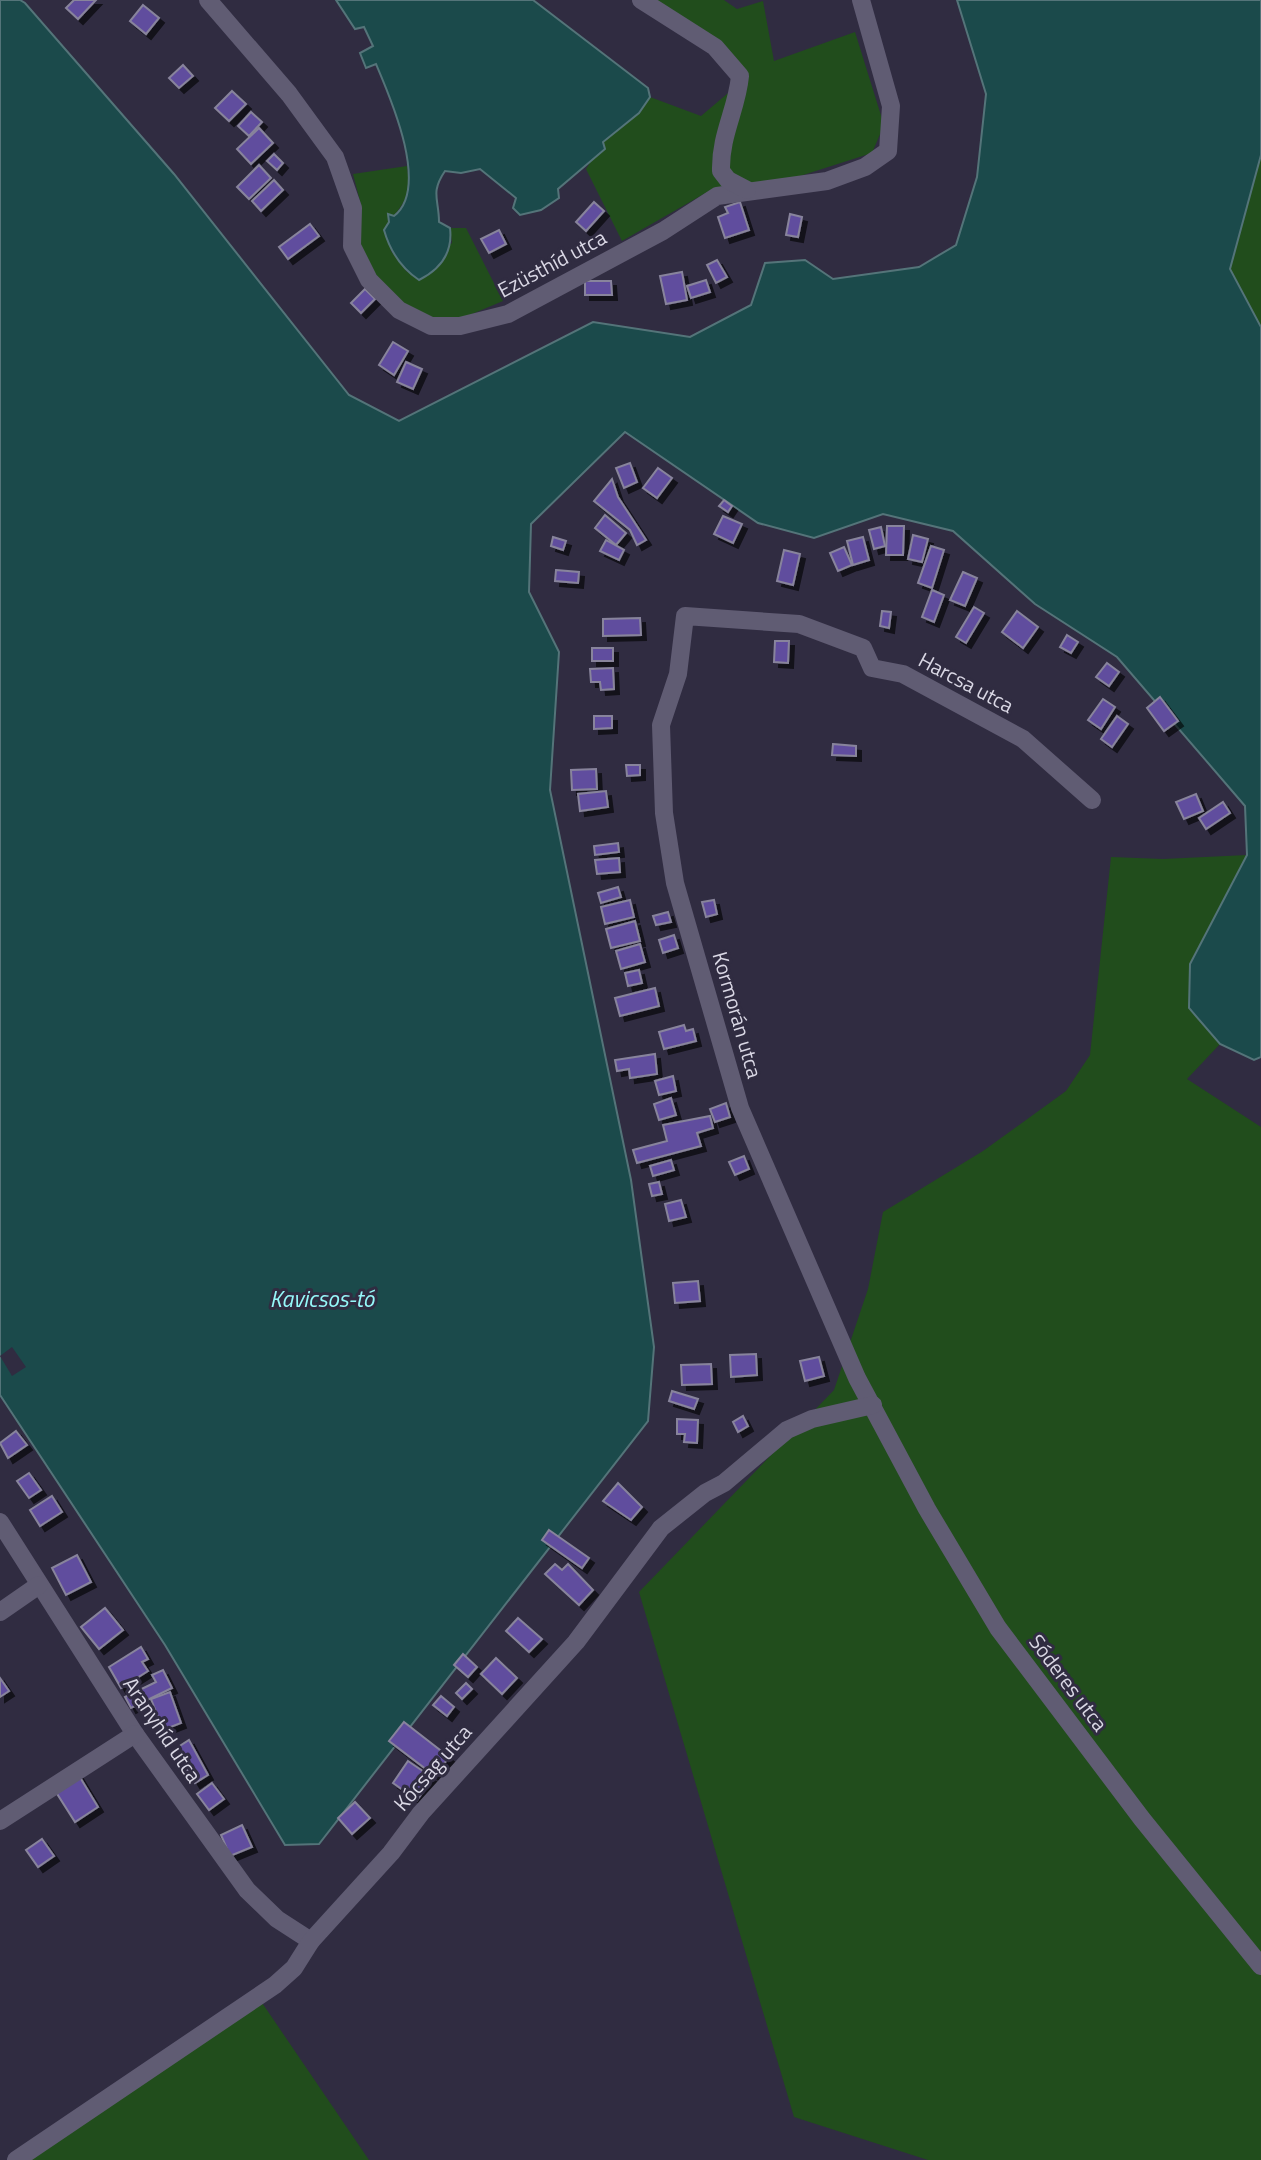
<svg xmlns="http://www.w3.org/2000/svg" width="1261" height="2160" viewBox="0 0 1261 2160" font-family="'Titillium Web',sans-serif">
  <defs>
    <filter id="shadow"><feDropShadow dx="5" dy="5" stdDeviation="0" flood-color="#0009"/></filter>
  </defs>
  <rect width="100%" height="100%" fill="#302c41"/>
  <g fill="#214d1c">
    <path d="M 656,0 L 724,0 L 737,9 L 763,1 L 774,61 L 855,32 L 884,125 L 872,153 L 772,185 L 709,191 L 622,241 L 586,169 L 603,142 L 639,113 L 650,97 L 701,116 L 747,77 Z"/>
    <path d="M 1261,155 L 1261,327 L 1230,269 Z"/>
    <path d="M 407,166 C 411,196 406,200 389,222 L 391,251 L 407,272 L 452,243 L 450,228 L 466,228 L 503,301 L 460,319 L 431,320 L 402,305 L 373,278 L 360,245 L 361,205 L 353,174 Z"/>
    <path d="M 1247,855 L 1190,964 L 1189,1008 L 1220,1044 L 1187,1079 L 1261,1127 L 1261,2160 L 928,2160 L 794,2117 L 639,1592 L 834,1390 L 868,1289 L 883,1212 L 983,1151 L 1066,1091 L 1090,1055 L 1111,857 L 1163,859 Z"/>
    <path d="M 254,1991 L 369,2160 L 18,2160 Z"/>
  </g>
  <g fill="#1b4a4b" stroke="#547479" stroke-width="2">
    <path d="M 0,0 L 20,0 L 25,3 L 174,174 L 349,395 L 399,421 L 593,322 L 690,337 L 751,305 L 765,263 L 805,260 L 833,279 L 919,267 L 956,245 L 977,177 L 986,94 L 957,0 L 1261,0 L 1261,155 L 1230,269 L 1261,327 L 1261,1057 L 1254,1060 L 1220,1044 L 1189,1008 L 1190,964 L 1247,855 L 1245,806 L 1117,657 L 1035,604 L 953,531 L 883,514 L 814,538 L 758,523 L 625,432 L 531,524 L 529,592 L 559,652 L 550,790 L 631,1180 L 654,1347 L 648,1421 L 319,1844 L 285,1845 L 165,1645 L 0,1395 Z"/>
    <path d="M 336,0 L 533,0 L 648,88 L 650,97 L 639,113 L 603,142 L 605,149 L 558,189 L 559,198 L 541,210 L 520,215 L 513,208 L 516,198 L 480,169 L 461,173 L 445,171 C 430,193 439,199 439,222 L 450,228 C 453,253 441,269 419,280 C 401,268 390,251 384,230 L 389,222 L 388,214 L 394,216 C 430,188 391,99 376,64 L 366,68 L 360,53 L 373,46 L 364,27 L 355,29 Z"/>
  </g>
  <path fill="#302c41" d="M 12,1347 L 26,1367 L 12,1376 L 0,1356 Z"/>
  <g fill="#614e9e" stroke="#88849c" stroke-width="2" filter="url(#shadow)">
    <path d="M 74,0 L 96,0 L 78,19 L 66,8 Z"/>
    <path d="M 143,5 L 159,18 L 146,34 L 130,21 Z"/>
    <path d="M 183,65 L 193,76 L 179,88 L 169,78 Z"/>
    <path d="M 232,91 L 246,104 L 229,121 L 215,108 Z"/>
    <path d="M 251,112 L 262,122 L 249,136 L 238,126 Z"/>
    <path d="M 259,128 L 273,143 L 251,164 L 237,149 Z"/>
    <path d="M 274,154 L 283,163 L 277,170 L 267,161 Z"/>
    <path d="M 259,165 L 271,178 L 249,199 L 237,187 Z"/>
    <path d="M 274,180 L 283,190 L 261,211 L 252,201 Z"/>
    <path d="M 594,202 L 604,211 L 586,231 L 576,222 Z"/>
    <path d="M 740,202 L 749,230 L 725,238 L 718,217 L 728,213 L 725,207 Z"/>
    <path d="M 790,214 L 802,217 L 798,237 L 786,235 Z"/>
    <path d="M 310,224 L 319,236 L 288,259 L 279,247 Z"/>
    <path d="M 499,230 L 506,244 L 489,253 L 481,239 Z"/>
    <path d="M 717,260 L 727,277 L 716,283 L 707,265 Z"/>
    <path d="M 682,272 L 687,300 L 666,304 L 660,276 Z"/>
    <path d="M 706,280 L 710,292 L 691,298 L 687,286 Z"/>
    <path d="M 585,281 L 611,281 L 612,295 L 585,295 Z"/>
    <path d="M 365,289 L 375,299 L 361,313 L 351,303 Z"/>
    <path d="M 393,342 L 408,351 L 394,375 L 379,365 Z"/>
    <path d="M 406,362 L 422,369 L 413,389 L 397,382 Z"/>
    <path d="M 630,463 L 637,482 L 624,488 L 616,468 Z"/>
    <path d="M 658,468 L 672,478 L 657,498 L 643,488 Z"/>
    <path d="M 612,479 L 618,497 L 646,540 L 637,545 L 630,530 L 594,501 Z"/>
    <path d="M 724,500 L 732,506 L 728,512 L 719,506 Z"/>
    <path d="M 605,515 L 626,533 L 616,545 L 595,528 Z"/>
    <path d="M 723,516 L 742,524 L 733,543 L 714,534 Z"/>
    <path d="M 887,526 L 904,526 L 903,555 L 886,555 Z"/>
    <path d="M 881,527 L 885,546 L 874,549 L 869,530 Z"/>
    <path d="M 913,535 L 928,539 L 922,562 L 908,559 Z"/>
    <path d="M 553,537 L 566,541 L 563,550 L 551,546 Z"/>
    <path d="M 863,537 L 869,560 L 853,565 L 847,541 Z"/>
    <path d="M 606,540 L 624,550 L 619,560 L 600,551 Z"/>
    <path d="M 931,546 L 944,550 L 932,588 L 918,583 Z"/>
    <path d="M 844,547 L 852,565 L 838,571 L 830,553 Z"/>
    <path d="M 784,550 L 800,554 L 793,585 L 777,581 Z"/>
    <path d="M 556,570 L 579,572 L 578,583 L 555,581 Z"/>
    <path d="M 963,572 L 977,578 L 965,606 L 950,600 Z"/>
    <path d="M 932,590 L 944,595 L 934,622 L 922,617 Z"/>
    <path d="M 974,607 L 984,613 L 966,643 L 956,637 Z"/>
    <path d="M 882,611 L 891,612 L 889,628 L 880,626 Z"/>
    <path d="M 1017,611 L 1038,627 L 1023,648 L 1002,632 Z"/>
    <path d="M 640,618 L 641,635 L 603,636 L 603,619 Z"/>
    <path d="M 1067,635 L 1078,642 L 1071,653 L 1060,647 Z"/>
    <path d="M 775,641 L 789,641 L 788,663 L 774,662 Z"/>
    <rect x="592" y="648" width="21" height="13"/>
    <path d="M 1107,663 L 1119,672 L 1109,686 L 1096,677 Z"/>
    <path d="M 613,668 L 614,689 L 601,690 L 600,682 L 591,682 L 590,669 Z"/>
    <path d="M 1160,697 L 1178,721 L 1164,731 L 1147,708 Z"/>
    <path d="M 1103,699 L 1115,707 L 1101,729 L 1088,720 Z"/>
    <path d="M 594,716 L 612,716 L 612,728 L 594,729 Z"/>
    <path d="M 1117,716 L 1128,724 L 1112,747 L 1101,739 Z"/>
    <path d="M 833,744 L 856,746 L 856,756 L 832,755 Z"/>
    <path d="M 626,765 L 640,765 L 640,775 L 627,776 Z"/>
    <path d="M 596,769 L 597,789 L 572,790 L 571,770 Z"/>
    <path d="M 606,791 L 608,807 L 580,811 L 578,794 Z"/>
    <path d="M 1196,794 L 1203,811 L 1184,819 L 1176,802 Z"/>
    <path d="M 1223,802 L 1230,813 L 1206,829 L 1199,818 Z"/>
    <path d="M 618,843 L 619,852 L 595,855 L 594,846 Z"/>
    <path d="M 619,858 L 620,872 L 597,874 L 595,860 Z"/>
    <path d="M 618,887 L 621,897 L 601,903 L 598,893 Z"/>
    <path d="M 630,900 L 634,917 L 605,924 L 601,907 Z"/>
    <path d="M 714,900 L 717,914 L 706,917 L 702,902 Z"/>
    <path d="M 668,912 L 671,922 L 656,925 L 653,916 Z"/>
    <path d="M 635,921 L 640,941 L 611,948 L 606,929 Z"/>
    <path d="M 674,935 L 678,948 L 663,953 L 659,940 Z"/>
    <path d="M 640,944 L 645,962 L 621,969 L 616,951 Z"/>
    <path d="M 639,970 L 642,983 L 628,986 L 625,973 Z"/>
    <path d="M 655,988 L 659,1006 L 620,1016 L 615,998 Z"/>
    <path d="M 684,1025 L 686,1031 L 693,1029 L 696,1041 L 664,1049 L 659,1032 Z"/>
    <path d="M 655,1054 L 657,1074 L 630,1078 L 629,1069 L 617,1071 L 615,1060 Z"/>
    <path d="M 673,1076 L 676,1091 L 659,1095 L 655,1081 Z"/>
    <path d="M 671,1098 L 676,1115 L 659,1120 L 654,1104 Z"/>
    <path d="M 726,1103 L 730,1117 L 715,1122 L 710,1109 Z"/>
    <path d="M 710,1116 L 713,1128 L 697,1133 L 701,1146 L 637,1163 L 633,1150 L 667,1141 L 663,1125 Z"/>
    <path d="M 744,1156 L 749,1169 L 735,1175 L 729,1162 Z"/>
    <path d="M 671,1160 L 674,1170 L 653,1176 L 650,1166 Z"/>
    <path d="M 659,1182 L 662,1194 L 652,1196 L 649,1184 Z"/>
    <path d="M 681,1200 L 686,1217 L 669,1221 L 665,1204 Z"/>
    <path d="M 698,1281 L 700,1301 L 675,1303 L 673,1283 Z"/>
    <path d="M 756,1354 L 757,1375 L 731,1377 L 730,1355 Z"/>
    <path d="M 819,1357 L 824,1376 L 805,1381 L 800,1361 Z"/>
    <path d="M 711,1364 L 712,1384 L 682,1385 L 681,1365 Z"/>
    <path d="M 672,1391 L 698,1399 L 694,1409 L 669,1401 Z"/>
    <path d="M 743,1416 L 748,1426 L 738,1432 L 733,1422 Z"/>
    <path d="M 677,1419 L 698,1420 L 697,1443 L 684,1442 L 685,1434 L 677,1434 Z"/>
    <path d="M 16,1431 L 27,1445 L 8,1458 L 0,1443 Z"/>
    <path d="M 29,1473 L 41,1490 L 29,1498 L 17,1481 Z"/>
    <path d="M 618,1483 L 642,1507 L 631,1520 L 603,1501 Z"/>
    <path d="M 52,1496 L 62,1512 L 40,1526 L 30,1510 Z"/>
    <path d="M 549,1530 L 589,1558 L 582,1568 L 542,1540 Z"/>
    <path d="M 77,1555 L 91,1582 L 66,1595 L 52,1568 Z"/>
    <path d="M 555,1564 L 562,1570 L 568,1564 L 593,1590 L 579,1605 L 545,1574 Z"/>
    <path d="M 105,1608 L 123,1630 L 99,1649 L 81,1627 Z"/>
    <path d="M 518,1618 L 542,1639 L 529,1652 L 506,1631 Z"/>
    <path d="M 141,1647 L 148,1659 L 142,1662 L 148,1671 L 121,1688 L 109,1667 Z"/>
    <path d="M 463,1654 L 477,1667 L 468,1677 L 454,1665 Z"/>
    <path d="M 496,1658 L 517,1678 L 502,1694 L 481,1674 Z"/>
    <path d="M 163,1670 L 172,1688 L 131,1708 L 125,1697 L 156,1682 L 152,1675 Z"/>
    <path d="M 0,1678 L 9,1691 L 0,1697 Z"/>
    <path d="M 466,1683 L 472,1689 L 462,1699 L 456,1693 Z"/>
    <path d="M 170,1692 L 181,1723 L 163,1730 L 151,1699 Z"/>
    <path d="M 441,1696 L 454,1707 L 447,1716 L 433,1705 Z"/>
    <path d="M 404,1722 L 449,1757 L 435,1776 L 389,1741 Z"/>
    <path d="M 189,1740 L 208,1775 L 195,1783 L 175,1749 Z"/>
    <path d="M 408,1761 L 433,1778 L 417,1800 L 393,1783 Z"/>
    <path d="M 78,1774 L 98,1807 L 75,1822 L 54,1789 Z"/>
    <path d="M 212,1783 L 224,1799 L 209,1810 L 197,1794 Z"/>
    <path d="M 355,1802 L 370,1818 L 352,1834 L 338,1818 Z"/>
    <path d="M 242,1825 L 252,1847 L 230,1856 L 221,1835 Z"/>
    <path d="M 42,1839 L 54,1856 L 38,1867 L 26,1850 Z"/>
  </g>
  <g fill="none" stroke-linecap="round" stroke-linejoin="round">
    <g stroke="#605c73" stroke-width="18">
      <path d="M 208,0 L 289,94 L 335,157 L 353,208 L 352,246 L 369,280 L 399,310 L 431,326 L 460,326 L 508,314 L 663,231 L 717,196 L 827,181 L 865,167 L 888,151 L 891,106 L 861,0"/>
      <path d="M 641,0 L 715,47 L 740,76 C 737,109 720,135 721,171 L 728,180 L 747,190"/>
      <path d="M 1092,800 L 1023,739 L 903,674 L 872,668 L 863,648 L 799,624 L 685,616 L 678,674 L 661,725 L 664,813 L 675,883 L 740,1108 L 857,1378 L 927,1509 L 998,1628 L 1142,1819 L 1261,1966"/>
      <path d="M 0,1522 L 135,1734 L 247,1890 L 277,1919 L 311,1941"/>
      <path d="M 0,1612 L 39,1585"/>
      <path d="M 0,1821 L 135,1734"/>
      <path d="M 16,2160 L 275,1985 L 294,1968 L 311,1941 L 391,1853 L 421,1813 L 576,1642 L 661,1528 L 705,1493 L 724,1483 L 787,1430 L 812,1419 L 873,1405"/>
    </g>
  </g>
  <g text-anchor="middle" stroke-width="6" stroke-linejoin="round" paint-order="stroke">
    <g font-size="21" fill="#d9d7e4" stroke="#302c41">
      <text transform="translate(552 264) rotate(-28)" y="7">Ezüsthíd utca</text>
      <text transform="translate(966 683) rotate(28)" y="7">Harcsa utca</text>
      <text transform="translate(737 1015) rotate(74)" y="7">Kormorán utca</text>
      <text transform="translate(1068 1683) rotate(53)" y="7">Sóderes utca</text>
      <text transform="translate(162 1730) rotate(56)" y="7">Aranyhíd utca</text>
      <text transform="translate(433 1768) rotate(-49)" y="7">Kócsag utca</text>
    </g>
    <g font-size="23" font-style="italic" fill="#95f8f9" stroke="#302c41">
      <text x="322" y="1307">Kavicsos-tó</text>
    </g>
  </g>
</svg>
